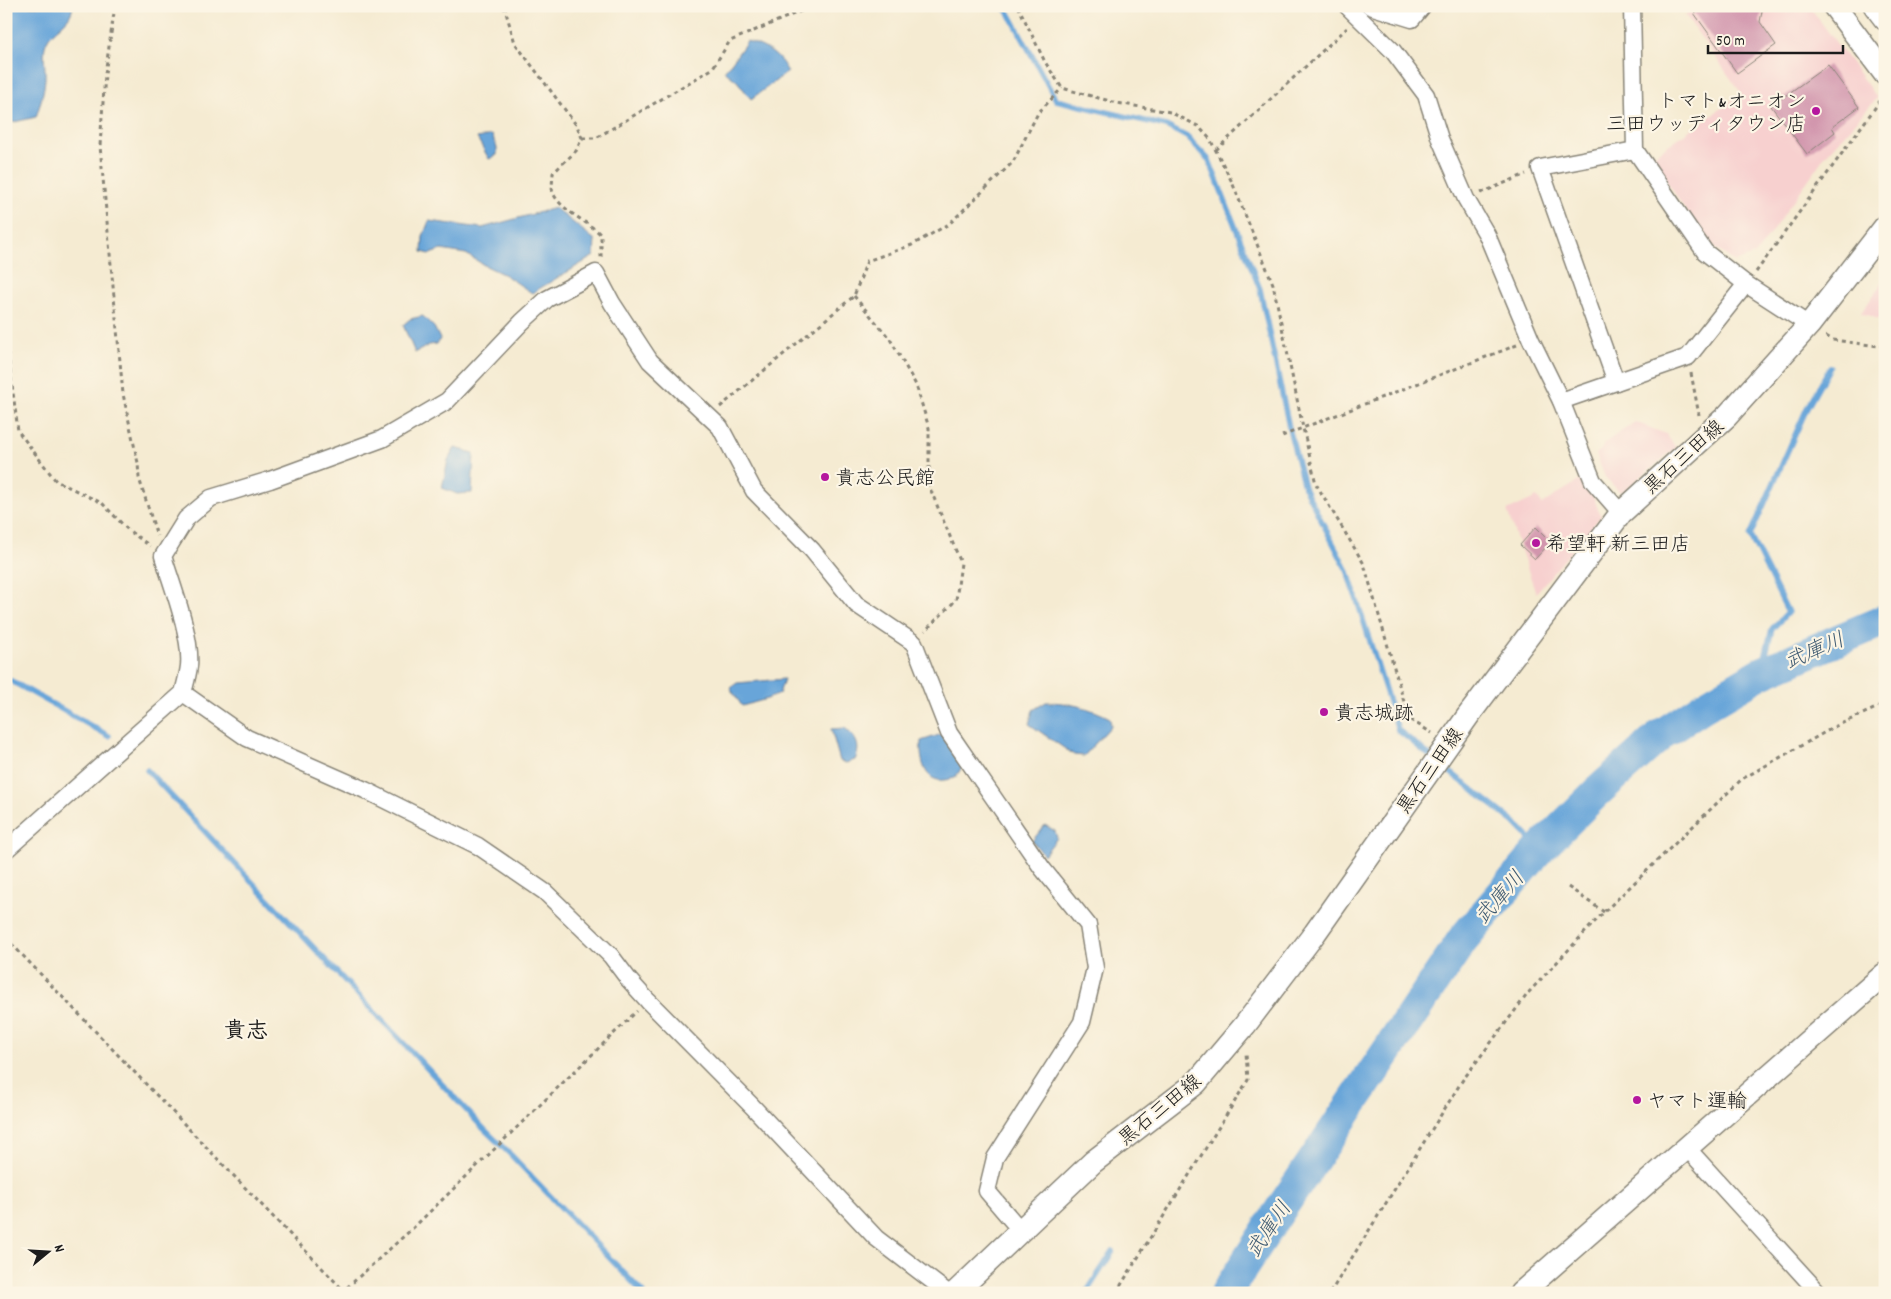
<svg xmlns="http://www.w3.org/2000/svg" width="1891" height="1299" viewBox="0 0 1891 1299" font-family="Dekko,'Klee One',sans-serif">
  <rect width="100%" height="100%" fill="#fcf5e5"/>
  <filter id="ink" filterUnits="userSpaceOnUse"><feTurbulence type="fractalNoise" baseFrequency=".02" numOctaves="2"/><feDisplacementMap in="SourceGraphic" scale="10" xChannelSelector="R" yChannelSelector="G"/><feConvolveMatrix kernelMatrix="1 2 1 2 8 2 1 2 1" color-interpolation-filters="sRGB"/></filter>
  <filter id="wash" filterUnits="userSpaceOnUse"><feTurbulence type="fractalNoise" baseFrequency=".0096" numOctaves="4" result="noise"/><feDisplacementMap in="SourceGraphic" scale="20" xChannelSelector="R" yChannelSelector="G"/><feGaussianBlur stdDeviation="1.12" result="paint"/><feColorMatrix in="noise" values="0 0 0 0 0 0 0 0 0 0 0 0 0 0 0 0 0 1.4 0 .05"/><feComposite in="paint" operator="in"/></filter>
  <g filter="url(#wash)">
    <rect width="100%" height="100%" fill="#f5ebd2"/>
    <g fill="#f7d0cf">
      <path d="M 1697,6 L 1809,6 L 1877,98 L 1825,156 L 1756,254 L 1735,262 L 1711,245 L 1701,234 L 1651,157 L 1742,94 L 1685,15 Z"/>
      <path d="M 1885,279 L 1885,321 L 1861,313 Z"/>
      <path d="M 1635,422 L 1666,434 L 1676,448 L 1621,493 L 1605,477 L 1596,454 L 1604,447 L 1603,444 Z"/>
      <path d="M 1585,477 L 1601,516 L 1536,593 L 1507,511 L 1537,497 L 1542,504 Z"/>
    </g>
    <g fill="#68a5d9" stroke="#42607a">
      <path d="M 6,6 L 73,6 C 71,24 52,28 46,43 C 42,54 46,67 45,79 C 44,92 40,105 36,117 L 6,124 Z"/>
      <path d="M 747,41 C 766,47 779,54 788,72 L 751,99 L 737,81 L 724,71 L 732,62 Z"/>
      <path d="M 492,135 L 497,148 L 497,155 L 489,159 L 477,138 Z"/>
      <path d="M 555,208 L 595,240 L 594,256 L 532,293 L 505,275 L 484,265 L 466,254 L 441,250 L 430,254 L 422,252 L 423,236 L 429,221 L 482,228 Z"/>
      <path d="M 423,316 L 434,327 L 440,339 L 437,344 L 429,345 L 415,353 L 403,325 L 410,319 Z"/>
      <path d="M 455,448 L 474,453 L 472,493 L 457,494 L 442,488 L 448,460 Z"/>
      <path d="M 784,679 L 779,694 L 767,699 L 742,706 L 730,688 L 737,683 Z"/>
      <path d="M 1046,702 C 1068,702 1091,708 1110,718 L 1111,726 L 1084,756 L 1074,755 L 1029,724 L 1033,710 Z"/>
      <path d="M 845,728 C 855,737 862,745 855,760 L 846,763 L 840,761 L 831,729 Z"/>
      <path d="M 942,734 L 964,764 L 955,778 C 950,779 944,781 938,780 C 922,777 920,754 921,741 Z"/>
      <path d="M 1045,825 L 1055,831 L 1057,838 L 1044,855 L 1032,841 Z"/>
    </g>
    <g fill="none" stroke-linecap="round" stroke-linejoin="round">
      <g stroke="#68a5d9" stroke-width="5.5">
        <path d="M 1003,6 L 1009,13 L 1056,100 L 1166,126 L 1187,137 L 1209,160 L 1260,289 L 1290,432 L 1304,487 L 1348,572 L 1398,730 L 1434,759"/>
        <path d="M 1761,673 L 1772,629 L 1788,612 L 1750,536 L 1807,408 L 1830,367"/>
        <path d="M 6,678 L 109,736"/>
        <path d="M 1441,765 L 1514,822 L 1540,849"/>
        <path d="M 147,770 L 484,1129 L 511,1155 L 643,1293"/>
        <path d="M 1086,1293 L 1113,1251"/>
      </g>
      <path stroke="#68a5d9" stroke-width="32" d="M 1226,1293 L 1276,1216 L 1463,939 L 1540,849 L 1597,792 L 1662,734 L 1703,707 L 1761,673 L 1885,620"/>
    </g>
    <g id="blocks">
      <g fill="#d296ad">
        <path d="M 1703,6 L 1763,6 L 1760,22 L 1776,45 L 1737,73 L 1694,13 Z"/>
        <path d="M 1828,65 L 1859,107 L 1832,127 L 1835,132 L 1807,154 L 1771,106 Z"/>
        <path d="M 1536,527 L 1551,542 L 1535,559 L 1520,545 Z"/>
      </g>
    </g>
  </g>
  <g filter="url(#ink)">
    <use href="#blocks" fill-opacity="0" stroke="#888477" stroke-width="1"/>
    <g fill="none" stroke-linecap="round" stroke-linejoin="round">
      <g stroke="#888477" stroke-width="19">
        <g id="street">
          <path d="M 1347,6 L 1393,51 L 1426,95 L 1440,139 L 1466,199 L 1487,235 L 1531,340 L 1561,401 L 1593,481 L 1621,513"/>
          <path d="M 1370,6 L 1412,19 L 1422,7"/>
          <path d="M 1632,6 L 1635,150 L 1705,252 L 1746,284 L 1809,325"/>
          <path d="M 1635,150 L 1540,168 L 1616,382 L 1688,357 L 1746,284"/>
          <path d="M 1561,401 L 1616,382"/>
          <path d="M 183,693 L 247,738 L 365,790 L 478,846 L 545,892 L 611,956 L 629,980 L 648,1001 L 752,1106 L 876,1238 L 948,1293"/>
          <path d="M 6,850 L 183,693 C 185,685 188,675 189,666 C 192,637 172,585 163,556 L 186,519 L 211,498 L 270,480 L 382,439 L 447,401 L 522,322 L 547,299 L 596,273 L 612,303 L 650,361 L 720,427 L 754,491 L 812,550 L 856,604 L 914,643 L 949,733 L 1042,868 L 1088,925 L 1095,968 L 1082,1022 L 995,1158 L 987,1191 L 1021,1231"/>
          <path d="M 1687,1148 L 1819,1293"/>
        </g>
      </g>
      <g stroke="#888477" stroke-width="25">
        <g id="secondary">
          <path d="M 1834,6 L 1885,74"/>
          <path d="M 1875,6 L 1885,19"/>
          <path d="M 955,1293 L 1093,1162 L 1196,1083 L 1245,1025 L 1315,933 L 1468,716 L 1621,513 L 1727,416 L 1809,325 L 1885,227"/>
          <path d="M 1521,1293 L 1885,974"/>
        </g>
      </g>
      <g stroke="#888477" stroke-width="3" stroke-dasharray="4 4" stroke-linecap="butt">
        <path d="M 115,6 L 105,74 L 100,146 L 123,394 L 138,463 L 139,478 L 157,536"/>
        <path d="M 504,6 L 515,43 L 577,126 L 582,138 L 576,151 L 553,173 C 553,179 551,188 553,193 C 562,212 587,220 601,235 L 601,258"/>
        <path d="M 1018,6 L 1045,62 L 1062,88 L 1117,103 L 1170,112 L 1198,126 L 1210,139 L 1232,182 L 1273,284 L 1303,428 L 1316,484 L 1364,564 L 1409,719 L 1432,733"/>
        <path d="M 582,138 L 596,138 L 712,69 L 730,41 L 813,6"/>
        <path d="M 1216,150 L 1347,28"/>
        <path d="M 1481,193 L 1526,174"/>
        <path d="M 1756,272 L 1885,94"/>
        <path d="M 854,296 L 890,339 L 916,385 L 929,428 L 929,486 L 961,563 L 956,600 L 925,631"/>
        <path d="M 1826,336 L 1833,340 L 1885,347"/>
        <path d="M 7,346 L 18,431 L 56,481 L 102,503 L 128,530 L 150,546"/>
        <path d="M 1691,373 L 1699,415"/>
        <path d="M 720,407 L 854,296 L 867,261 L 912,245 L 949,224 L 1013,162 L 1038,113 L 1062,88"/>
        <path d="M 1282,436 L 1517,345"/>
        <path d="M 1568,887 L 1604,912"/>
        <path d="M 6,938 L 346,1293"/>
        <path d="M 341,1293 L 413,1228 L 637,1011"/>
        <path d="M 1116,1293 L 1248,1080 L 1246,1053"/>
        <path d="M 1330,1293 L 1462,1081 L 1529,992 L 1604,912 L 1742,779 L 1836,726 L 1885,704"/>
      </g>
      <use href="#street" stroke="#fff" stroke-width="16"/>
      <use href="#secondary" stroke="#fff" stroke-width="22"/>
    </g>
  </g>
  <g fill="#b5179e" stroke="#fcf5e5" stroke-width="2">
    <circle cx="1816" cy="111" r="5"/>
    <circle cx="825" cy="477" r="5"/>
    <circle cx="1536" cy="543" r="5"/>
    <circle cx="1324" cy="712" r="5"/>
    <circle cx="1637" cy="1100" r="5"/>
  </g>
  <g text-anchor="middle" stroke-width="4.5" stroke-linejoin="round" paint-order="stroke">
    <g font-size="20" fill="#1c1c1c" stroke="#fcf5e5" text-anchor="start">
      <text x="1806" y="107" text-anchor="end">トマト&amp;オニオン<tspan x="1806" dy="23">三田ウッディタウン店</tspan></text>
      <text x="835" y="484">貴志公民館</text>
      <text x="1546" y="550">希望軒 新三田店</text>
      <text x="1334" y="719">貴志城跡</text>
      <text x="1647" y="1107">ヤマト運輸</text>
    </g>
    <g font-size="20" fill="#1c1c1c" stroke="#fcf5e5">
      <text transform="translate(1683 456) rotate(-42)" y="7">黒石三田線</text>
      <text transform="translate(1429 770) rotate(-55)" y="7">黒石三田線</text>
      <text transform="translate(1159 1109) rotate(-39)" y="7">黒石三田線</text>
    </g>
    <g font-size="21" font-style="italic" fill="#3e5a71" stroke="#fcf5e5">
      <text transform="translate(1814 650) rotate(-23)" y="7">武庫川</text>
      <text transform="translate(1499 897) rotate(-49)" y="7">武庫川</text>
      <text transform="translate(1268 1229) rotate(-56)" y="7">武庫川</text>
    </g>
    <g font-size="22" font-weight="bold" fill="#1c1c1c" stroke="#fcf5e5">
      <text x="246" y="1037">貴志</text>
    </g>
  </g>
  <rect width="1891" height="1299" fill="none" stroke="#fcf5e5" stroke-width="25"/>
  <g transform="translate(48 1252) rotate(72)" stroke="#fcf5e5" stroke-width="4" paint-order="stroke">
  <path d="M0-4L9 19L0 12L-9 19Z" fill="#1c1c1c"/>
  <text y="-8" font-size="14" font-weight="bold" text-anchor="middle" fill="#1c1c1c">N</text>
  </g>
  <path d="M1708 45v8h135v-8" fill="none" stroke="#1c1c1c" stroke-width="2.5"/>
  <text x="1716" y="45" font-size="15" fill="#1c1c1c" stroke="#fcf5e5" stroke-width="4" paint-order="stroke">50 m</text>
</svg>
